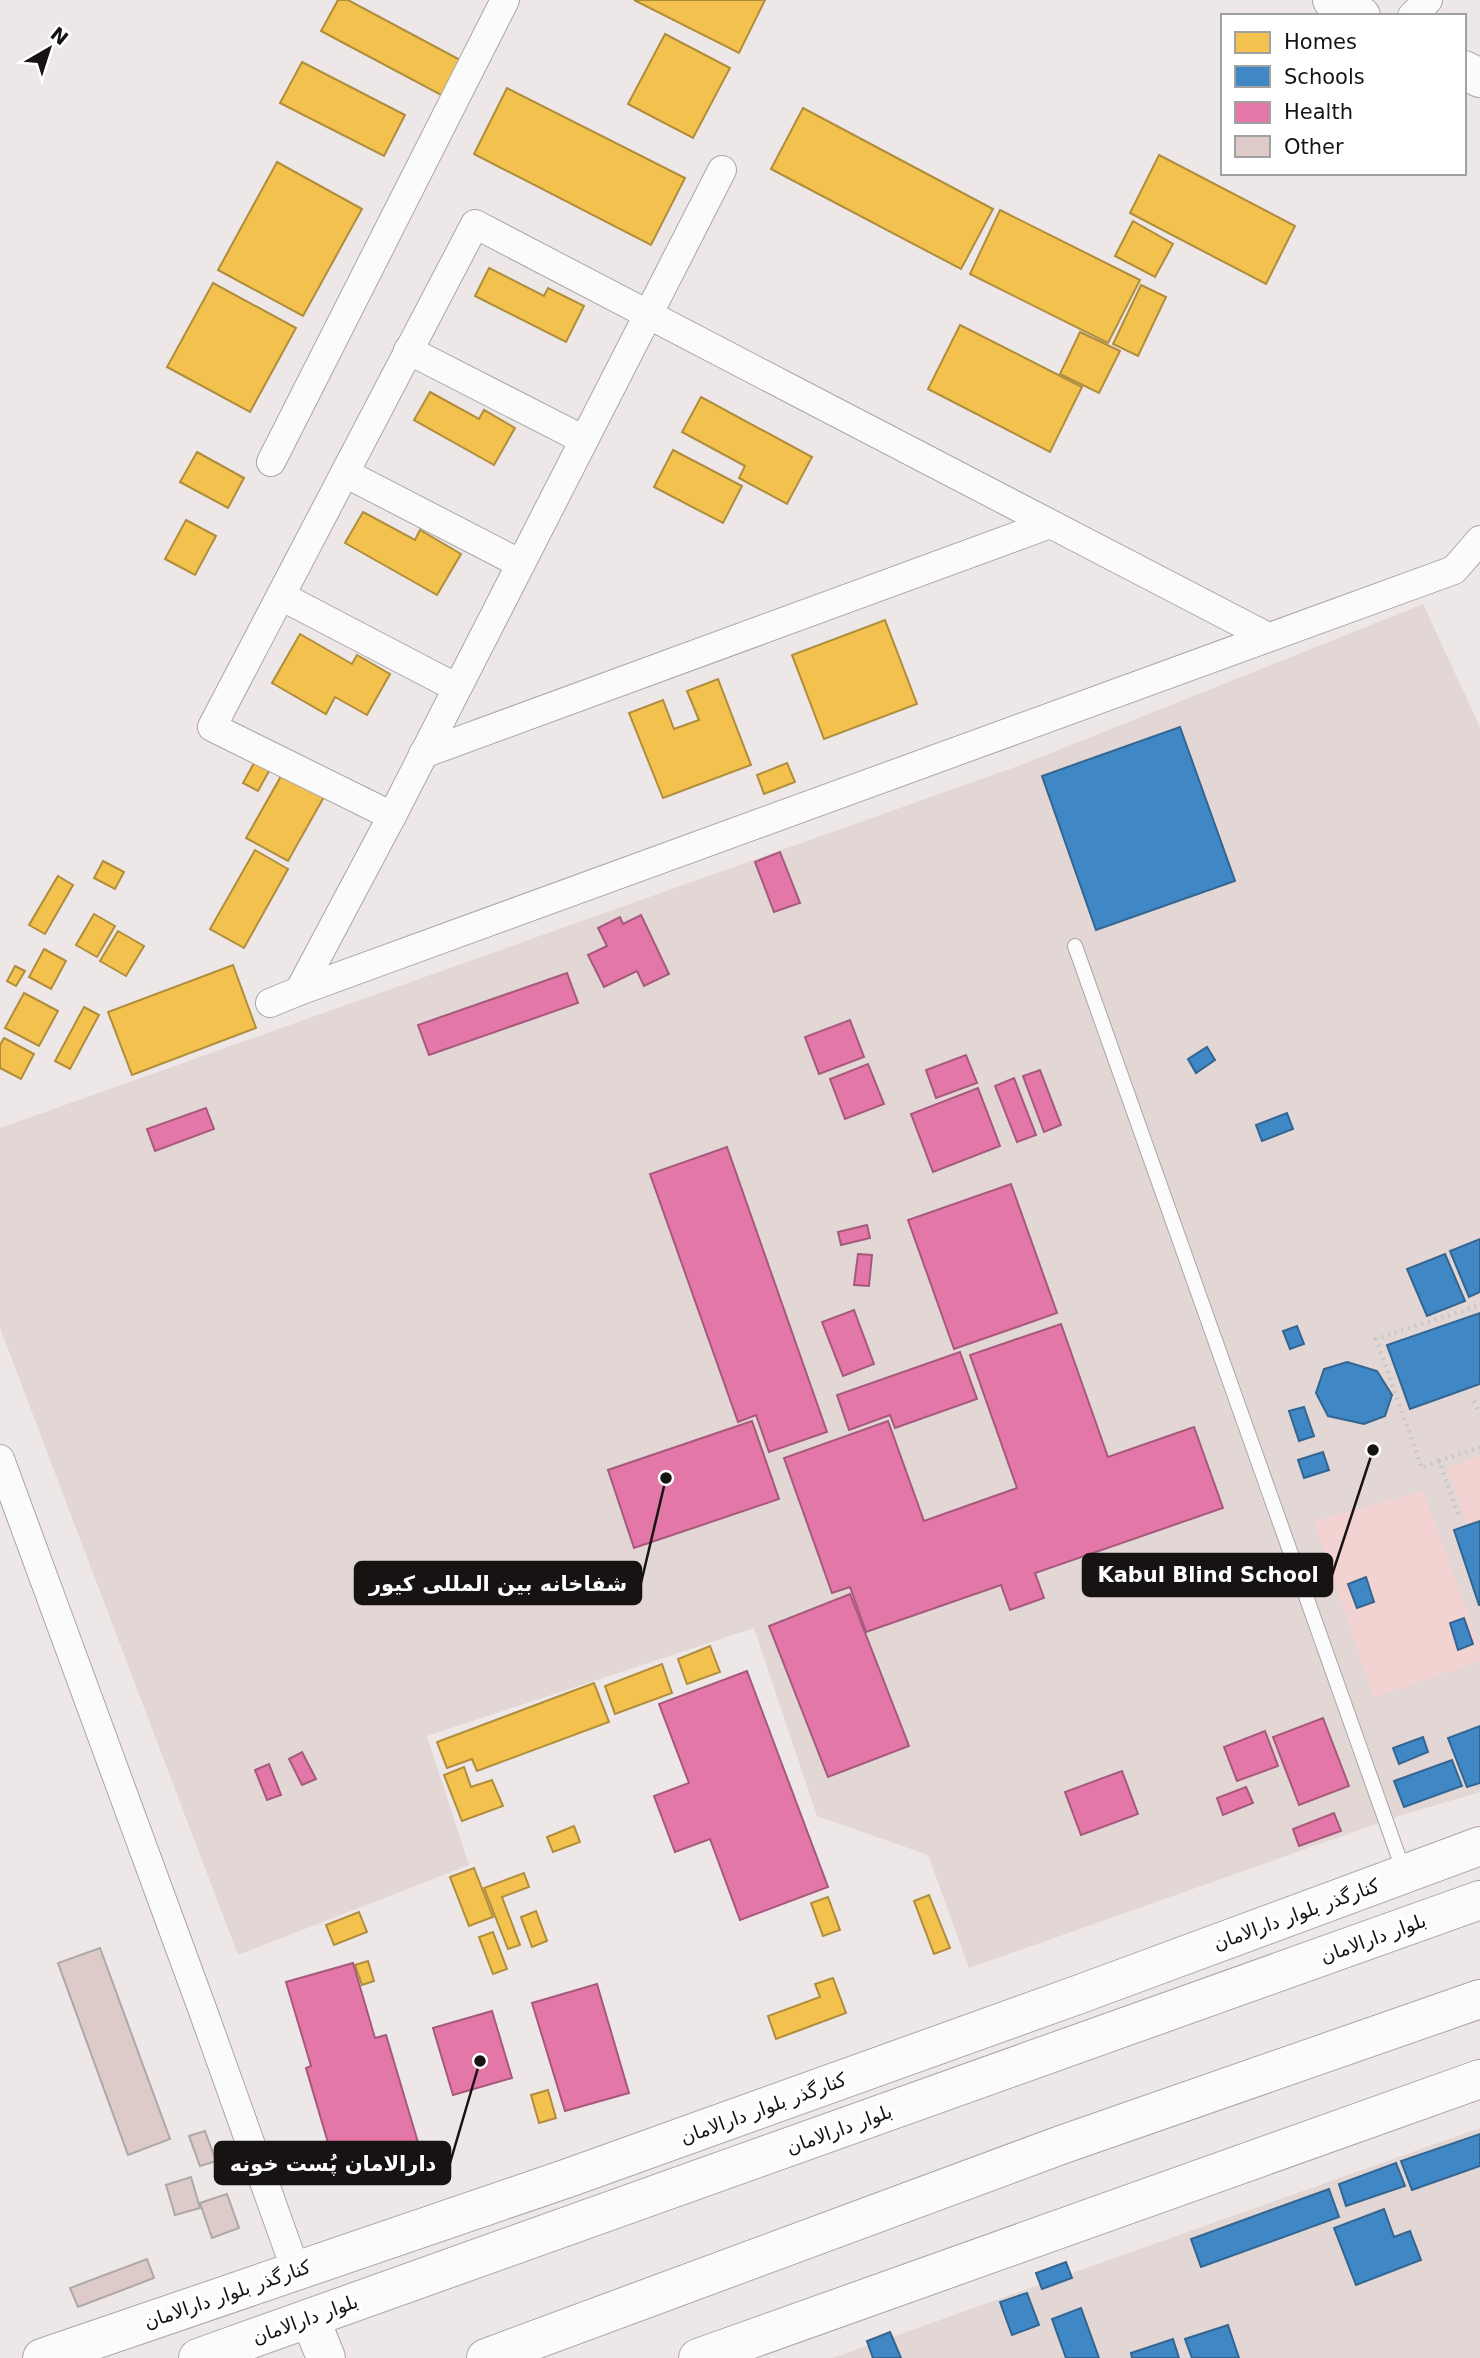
<svg xmlns="http://www.w3.org/2000/svg" width="1480" height="2358" viewBox="0 0 1480 2358" font-family="'DejaVu Sans','Noto Naskh Arabic',sans-serif">
  <rect width="100%" height="100%" fill="#ede7e7"/>
  <g fill="#e3d7d6">
    <path d="M 1423,604 L 1480,727 L 1480,1792 L 1399,1816 L 969,1968 L 928,1855 L 817,1816 L 754,1628 L 427,1736 L 469,1865 L 238,1955 L 0,1328 L 0,1128 L 1018,766 Z"/>
    <path d="M 1480,2128 L 1480,2358 L 833,2358 Z"/>
  </g>
  <g fill="#f3d3d1">
    <path d="M 1480,1456 L 1480,1561 L 1447,1468 Z"/>
    <path d="M 1423,1491 L 1480,1647 L 1480,1661 L 1374,1697 L 1314,1521 Z"/>
  </g>
  <g fill="#f2c14e" stroke="#b08d3c" stroke-width="2">
    <path d="M 338,0 L 348,0 L 462,61 L 443,96 L 321,31 Z"/>
    <path d="M 634,0 L 765,0 L 739,53 Z"/>
    <path d="M 665,34 L 730,68 L 693,138 L 628,104 Z"/>
    <path d="M 302,62 L 405,115 L 384,156 L 280,103 Z"/>
    <path d="M 507,88 L 685,178 L 651,245 L 474,154 Z"/>
    <path d="M 803,108 L 993,209 L 961,269 L 771,169 Z"/>
    <path d="M 1159,155 L 1295,226 L 1266,284 L 1130,213 Z"/>
    <path d="M 277,162 L 362,209 L 303,316 L 218,270 Z"/>
    <path d="M 1000,210 L 1140,280 L 1108,343 L 970,274 Z"/>
    <path d="M 1133,221 L 1173,244 L 1155,277 L 1115,256 Z"/>
    <path d="M 489,268 L 544,296 L 548,288 L 584,306 L 566,342 L 475,296 Z"/>
    <path d="M 213,283 L 296,328 L 250,412 L 167,367 Z"/>
    <path d="M 1141,285 L 1166,297 L 1138,356 L 1113,344 Z"/>
    <path d="M 960,325 L 1082,387 L 1050,452 L 928,389 Z"/>
    <path d="M 1080,332 L 1120,351 L 1099,393 L 1060,374 Z"/>
    <path d="M 430,392 L 479,419 L 484,410 L 515,428 L 494,465 L 414,420 Z"/>
    <path d="M 701,397 L 812,457 L 787,504 L 739,478 L 745,466 L 682,432 Z"/>
    <path d="M 673,450 L 742,486 L 723,523 L 654,487 Z"/>
    <path d="M 197,452 L 244,478 L 228,508 L 180,482 Z"/>
    <path d="M 363,512 L 415,540 L 420,530 L 461,554 L 437,595 L 345,543 Z"/>
    <path d="M 186,520 L 216,536 L 195,575 L 165,559 Z"/>
    <path d="M 885,620 L 917,704 L 824,739 L 792,655 Z"/>
    <path d="M 300,634 L 352,664 L 357,655 L 390,674 L 367,715 L 335,697 L 326,714 L 272,683 Z"/>
    <path d="M 718,679 L 751,765 L 663,798 L 629,713 L 663,700 L 674,729 L 699,720 L 687,691 Z"/>
    <path d="M 259,754 L 274,762 L 258,791 L 243,783 Z"/>
    <path d="M 787,763 L 795,782 L 764,794 L 757,775 Z"/>
    <path d="M 284,771 L 325,795 L 288,861 L 246,838 Z"/>
    <path d="M 255,850 L 288,869 L 244,948 L 210,929 Z"/>
    <path d="M 103,861 L 124,872 L 115,889 L 94,878 Z"/>
    <path d="M 58,876 L 73,885 L 45,934 L 29,925 Z"/>
    <path d="M 94,914 L 115,926 L 97,957 L 76,945 Z"/>
    <path d="M 118,931 L 144,946 L 126,976 L 100,961 Z"/>
    <path d="M 44,949 L 66,961 L 51,989 L 29,977 Z"/>
    <path d="M 233,965 L 256,1028 L 132,1075 L 108,1012 Z"/>
    <path d="M 15,966 L 25,971 L 16,986 L 7,981 Z"/>
    <path d="M 24,993 L 58,1011 L 39,1046 L 5,1028 Z"/>
    <path d="M 84,1007 L 99,1015 L 70,1069 L 55,1061 Z"/>
    <path d="M 4,1038 L 34,1054 L 21,1079 L 0,1068 L 0,1045 Z"/>
    <path d="M 710,1646 L 720,1672 L 687,1684 L 678,1659 Z"/>
    <path d="M 662,1664 L 672,1693 L 615,1714 L 605,1686 Z"/>
    <path d="M 594,1683 L 609,1722 L 477,1771 L 472,1759 L 447,1768 L 437,1742 Z"/>
    <path d="M 464,1767 L 471,1787 L 492,1780 L 503,1806 L 462,1821 L 444,1775 Z"/>
    <path d="M 574,1826 L 580,1842 L 553,1852 L 547,1837 Z"/>
    <path d="M 474,1868 L 493,1917 L 469,1926 L 450,1877 Z"/>
    <path d="M 524,1873 L 529,1887 L 502,1897 L 520,1945 L 508,1949 L 484,1888 Z"/>
    <path d="M 929,1895 L 950,1948 L 934,1954 L 914,1901 Z"/>
    <path d="M 828,1897 L 840,1930 L 823,1936 L 811,1903 Z"/>
    <path d="M 536,1911 L 547,1941 L 532,1947 L 521,1917 Z"/>
    <path d="M 359,1912 L 367,1932 L 334,1945 L 326,1925 Z"/>
    <path d="M 493,1932 L 507,1969 L 493,1974 L 479,1937 Z"/>
    <path d="M 368,1961 L 374,1981 L 362,1985 L 355,1965 Z"/>
    <path d="M 833,1978 L 846,2013 L 776,2039 L 768,2016 L 820,1997 L 815,1984 Z"/>
    <path d="M 548,2090 L 556,2118 L 539,2123 L 531,2095 Z"/>
  </g>
  <g fill="#3f88c5" stroke="#336590" stroke-width="2">
    <path d="M 1180,727 L 1235,881 L 1096,930 L 1042,776 Z"/>
    <path d="M 1207,1047 L 1215,1060 L 1196,1073 L 1188,1059 Z"/>
    <path d="M 1287,1113 L 1293,1129 L 1262,1141 L 1256,1125 Z"/>
    <path d="M 1480,1239 L 1480,1292 L 1469,1297 L 1450,1251 Z"/>
    <path d="M 1445,1254 L 1465,1301 L 1427,1316 L 1407,1269 Z"/>
    <path d="M 1480,1313 L 1480,1384 L 1410,1409 L 1387,1345 Z"/>
    <path d="M 1297,1326 L 1304,1344 L 1290,1349 L 1283,1331 Z"/>
    <path d="M 1347,1362 L 1377,1371 L 1392,1395 L 1385,1416 L 1364,1424 L 1328,1416 L 1316,1393 L 1324,1369 Z"/>
    <path d="M 1304,1407 L 1314,1436 L 1299,1441 L 1289,1411 Z"/>
    <path d="M 1323,1452 L 1329,1470 L 1304,1478 L 1298,1460 Z"/>
    <path d="M 1480,1521 L 1480,1605 L 1479,1605 L 1454,1530 Z"/>
    <path d="M 1366,1577 L 1374,1602 L 1357,1608 L 1348,1584 Z"/>
    <path d="M 1464,1618 L 1473,1644 L 1458,1650 L 1450,1623 Z"/>
    <path d="M 1480,1726 L 1480,1783 L 1467,1787 L 1448,1738 Z"/>
    <path d="M 1423,1737 L 1428,1752 L 1399,1764 L 1393,1748 Z"/>
    <path d="M 1452,1760 L 1462,1786 L 1404,1807 L 1394,1781 Z"/>
    <path d="M 1480,2134 L 1480,2166 L 1412,2190 L 1401,2161 Z"/>
    <path d="M 1396,2163 L 1405,2186 L 1346,2206 L 1339,2184 Z"/>
    <path d="M 1329,2189 L 1339,2217 L 1201,2267 L 1191,2239 Z"/>
    <path d="M 1384,2209 L 1394,2237 L 1410,2231 L 1421,2260 L 1356,2285 L 1334,2228 Z"/>
    <path d="M 1066,2262 L 1072,2278 L 1042,2289 L 1036,2273 Z"/>
    <path d="M 1027,2293 L 1039,2325 L 1012,2335 L 1000,2302 Z"/>
    <path d="M 1081,2308 L 1099,2358 L 1066,2358 L 1052,2319 Z"/>
    <path d="M 1228,2325 L 1239,2358 L 1192,2358 L 1185,2339 Z"/>
    <path d="M 890,2332 L 901,2358 L 873,2358 L 867,2341 Z"/>
    <path d="M 1173,2339 L 1179,2358 L 1132,2358 L 1131,2353 Z"/>
  </g>
  <g fill="#e377a8" stroke="#a6597b" stroke-width="2">
    <path d="M 780,852 L 800,903 L 774,912 L 755,862 Z"/>
    <path d="M 641,915 L 669,974 L 644,986 L 637,971 L 604,987 L 588,955 L 607,946 L 598,928 L 620,917 L 623,924 Z"/>
    <path d="M 567,973 L 578,1003 L 429,1055 L 418,1025 Z"/>
    <path d="M 850,1020 L 864,1057 L 819,1074 L 805,1037 Z"/>
    <path d="M 966,1055 L 977,1083 L 936,1098 L 926,1070 Z"/>
    <path d="M 868,1064 L 884,1104 L 845,1119 L 830,1079 Z"/>
    <path d="M 1040,1070 L 1061,1125 L 1044,1132 L 1023,1076 Z"/>
    <path d="M 1014,1078 L 1036,1135 L 1017,1142 L 995,1086 Z"/>
    <path d="M 978,1088 L 1000,1146 L 933,1172 L 911,1114 Z"/>
    <path d="M 206,1108 L 214,1129 L 155,1151 L 147,1129 Z"/>
    <path d="M 727,1147 L 827,1432 L 769,1452 L 756,1415 L 738,1422 L 650,1174 Z"/>
    <path d="M 1011,1184 L 1057,1313 L 954,1349 L 908,1220 Z"/>
    <path d="M 867,1225 L 870,1238 L 841,1245 L 838,1232 Z"/>
    <path d="M 858,1254 L 872,1255 L 869,1286 L 854,1285 Z"/>
    <path d="M 854,1310 L 874,1364 L 843,1376 L 822,1322 Z"/>
    <path d="M 1061,1324 L 1108,1457 L 1194,1427 L 1223,1508 L 1035,1573 L 1044,1598 L 1010,1610 L 1001,1585 L 866,1632 L 850,1587 L 832,1593 L 784,1458 L 888,1421 L 924,1521 L 1017,1488 L 970,1355 Z"/>
    <path d="M 960,1352 L 977,1399 L 895,1428 L 890,1415 L 849,1430 L 837,1395 Z"/>
    <path d="M 752,1421 L 779,1499 L 634,1548 L 608,1470 Z"/>
    <path d="M 850,1594 L 909,1746 L 828,1777 L 769,1626 Z"/>
    <path d="M 747,1671 L 828,1887 L 740,1920 L 710,1839 L 675,1852 L 654,1796 L 689,1783 L 659,1704 Z"/>
    <path d="M 1323,1718 L 1349,1786 L 1299,1805 L 1273,1737 Z"/>
    <path d="M 1265,1731 L 1278,1766 L 1237,1781 L 1224,1747 Z"/>
    <path d="M 302,1752 L 316,1779 L 302,1785 L 289,1759 Z"/>
    <path d="M 269,1764 L 281,1795 L 267,1800 L 255,1770 Z"/>
    <path d="M 1122,1771 L 1138,1814 L 1081,1835 L 1065,1792 Z"/>
    <path d="M 1246,1787 L 1253,1803 L 1223,1815 L 1217,1798 Z"/>
    <path d="M 1334,1813 L 1341,1831 L 1299,1846 L 1293,1829 Z"/>
    <path d="M 353,1963 L 375,2038 L 386,2035 L 420,2149 L 337,2173 L 306,2068 L 311,2066 L 286,1982 Z"/>
    <path d="M 597,1984 L 629,2093 L 565,2111 L 532,2003 Z"/>
    <path d="M 492,2011 L 512,2078 L 453,2095 L 433,2028 Z"/>
  </g>
  <g fill="#ddcac9" stroke="#ada9a9" stroke-width="2">
    <path d="M 100,1948 L 170,2139 L 128,2155 L 58,1963 Z"/>
    <path d="M 205,2131 L 216,2161 L 200,2166 L 189,2136 Z"/>
    <path d="M 191,2177 L 200,2208 L 175,2215 L 166,2185 Z"/>
    <path d="M 227,2194 L 239,2228 L 212,2238 L 200,2203 Z"/>
    <path d="M 147,2259 L 154,2278 L 78,2307 L 70,2288 Z"/>
  </g>
  <g fill="none" stroke-linecap="round" stroke-linejoin="round">
    <g stroke="#aaa6a5" stroke-width="16">
      <path id="lane" d="M 1075,946 L 1404,1872"/>
    </g>
    <g stroke="#aaa6a5" stroke-width="30">
      <g id="street">
        <path d="M 1412,16 L 1428,0"/>
        <path d="M 722,170 L 392,816 L 212,727 L 475,224 C 739,362 1004,500 1268,637"/>
        <path d="M 408,350 L 584,440"/>
        <path d="M 271,462 L 505,0"/>
        <path d="M 345,473 L 521,564"/>
        <path d="M 281,596 L 457,688"/>
        <path d="M 423,754 L 1050,524"/>
        <path d="M 299,991 L 392,816"/>
        <path d="M 270,1003 L 299,991 L 1454,570 L 1480,540"/>
        <path d="M 0,1459 L 203,2011 L 296,2271"/>
      </g>
    </g>
    <g stroke="#aaa6a5" stroke-width="40">
      <g id="secondary">
        <path d="M 1332,0 L 1361,16"/>
        <path d="M 1464,70 L 1480,78"/>
        <path d="M 310,2318 L 326,2358"/>
        <path d="M 42,2358 L 568,2178 L 1080,1994 L 1480,1846"/>
        <path d="M 198,2358 L 1480,1900"/>
        <path d="M 486,2358 L 1061,2145 L 1480,1999"/>
        <path d="M 698,2358 L 1480,2079"/>
      </g>
    </g>
    <g stroke="#c9c7c6" stroke-width="4.5" stroke-dasharray="2 5" stroke-linecap="butt">
      <path d="M 1474,1401 L 1480,1414"/>
      <path d="M 1439,1461 L 1422,1468 L 1376,1339 L 1480,1305"/>
      <path d="M 1458,1514 L 1439,1461 L 1480,1447"/>
    </g>
    <use href="#lane" stroke="#fcfbfb" stroke-width="14"/>
    <use href="#street" stroke="#fcfbfb" stroke-width="28"/>
    <use href="#secondary" stroke="#fcfbfb" stroke-width="38"/>
  </g>
  <g text-anchor="middle" stroke-width="7" stroke-linejoin="round" paint-order="stroke">
    <g font-size="19" fill="#171313" stroke="#fff">
      <text transform="translate(1296 1914) rotate(-20)" y="7">کنارگذر بلوار دارالامان</text>
      <text transform="translate(1373 1938) rotate(-20)" y="7">بلوار دارالامان</text>
      <text transform="translate(763 2108) rotate(-20)" y="7">کنارگذر بلوار دارالامان</text>
      <text transform="translate(839 2129) rotate(-20)" y="7">بلوار دارالامان</text>
      <text transform="translate(227 2294) rotate(-19)" y="7">کنارگذر بلوار دارالامان</text>
      <text transform="translate(305 2319) rotate(-20)" y="7">بلوار دارالامان</text>
    </g>
  </g>
  <path fill="none" stroke="#171313" stroke-width="2.5" d="M1373 1450L1332 1575M666 1478L641 1583M480 2061L450 2163"/>
  <g fill="#171313" stroke="#fff" stroke-width="2.5">
    <circle cx="1373" cy="1450" r="7"/>
    <circle cx="666" cy="1478" r="7"/>
    <circle cx="480" cy="2061" r="7"/>
  </g>
  <g fill="#171313" stroke="#171313" stroke-width="2.5">
    <rect x="1083" y="1554" width="249" height="42" rx="7"/>
    <rect x="355" y="1562" width="286" height="42" rx="7"/>
    <rect x="215" y="2142" width="235" height="42" rx="7"/>
  </g>
  <g font-size="21" text-anchor="middle" font-weight="bold" fill="#fff">
    <text x="1208" y="1582">Kabul Blind School</text>
    <text x="498" y="1591">شفاخانه بین المللی کیور</text>
    <text x="333" y="2171">دارالامان پُست خونه</text>
  </g>
  <rect x="1221" y="14" width="245" height="161" fill="#ffffff" stroke="#a2a1a1" stroke-width="2"/>
  <rect x="1235" y="32" width="35" height="21" fill="#f2c14e" stroke="#a2a1a1" stroke-width="2"/>
  <text x="1284" y="49" font-size="21" fill="#171313">Homes</text>
  <rect x="1235" y="66" width="35" height="21" fill="#3f88c5" stroke="#a2a1a1" stroke-width="2"/>
  <text x="1284" y="84" font-size="21" fill="#171313">Schools</text>
  <rect x="1235" y="102" width="35" height="21" fill="#e377a8" stroke="#a2a1a1" stroke-width="2"/>
  <text x="1284" y="119" font-size="21" fill="#171313">Health</text>
  <rect x="1235" y="136" width="35" height="21" fill="#ddcac9" stroke="#a2a1a1" stroke-width="2"/>
  <text x="1284" y="154" font-size="21" fill="#171313">Other</text>
  <g transform="translate(49 49) rotate(39)" stroke="#ffffff" stroke-width="5" paint-order="stroke">
  <path d="M0-5L12 26L0 18L-12 26Z" fill="#171313"/>
  <text y="-10" font-size="19" font-weight="bold" text-anchor="middle" fill="#171313">N</text>
  </g>
</svg>
